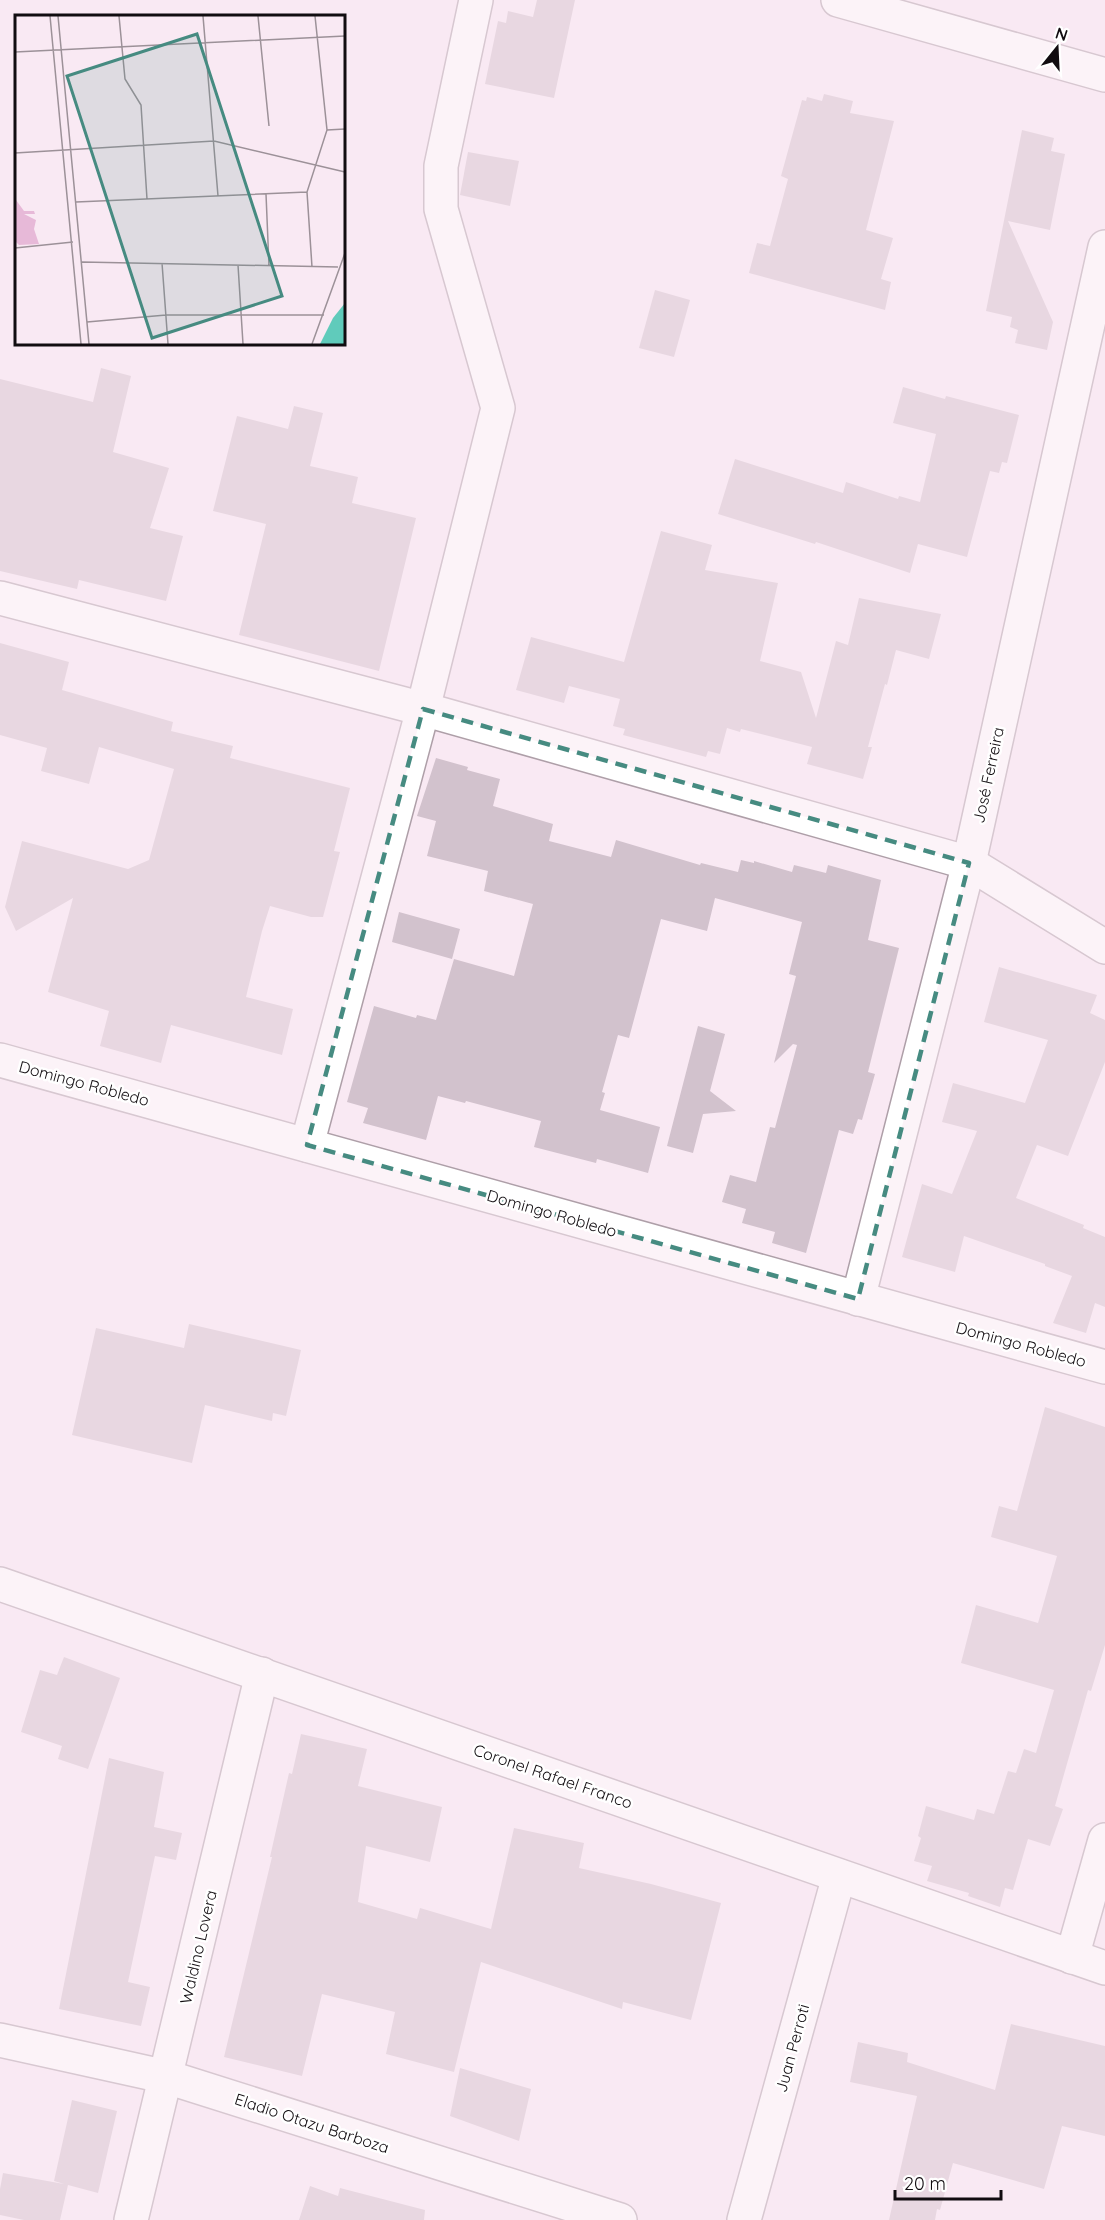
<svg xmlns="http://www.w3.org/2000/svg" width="1105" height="2220" viewBox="0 0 1105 2220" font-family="Quicksand,sans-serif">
  <rect width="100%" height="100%" fill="#f9e9f3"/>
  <g fill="#d2c2cd">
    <path d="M 537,0 L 575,0 L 554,98 L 485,84 L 498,21 L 506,23 L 508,11 L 533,17 Z"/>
    <path d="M 824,94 L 853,101 L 850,113 L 894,121 L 866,230 L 893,238 L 881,279 L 891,282 L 885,310 L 749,273 L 757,243 L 770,246 L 788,179 L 781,176 L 802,100 L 806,101 L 807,97 L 822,101 Z"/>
    <path d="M 1022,130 L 1054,138 L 1051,151 L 1065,154 L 1050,230 L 1008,221 L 1053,322 L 1047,350 L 1015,343 L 1018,330 L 1010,327 L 1012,317 L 986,311 Z"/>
    <path d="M 468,152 L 519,161 L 510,206 L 460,195 Z"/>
    <path d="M 655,290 L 690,300 L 674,357 L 639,348 Z"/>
    <path d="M 101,368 L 131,376 L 113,452 L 169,468 L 150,528 L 183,536 L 166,601 L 79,580 L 77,589 L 0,571 L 0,379 L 93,402 Z"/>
    <path d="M 903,387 L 945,399 L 946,396 L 1019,415 L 1007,463 L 1002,462 L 999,473 L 990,471 L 967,557 L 918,544 L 910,573 L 816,542 L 815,544 L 718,514 L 735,459 L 843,493 L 846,482 L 898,499 L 899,496 L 920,502 L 936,434 L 893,423 Z"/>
    <path d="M 294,406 L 323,413 L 310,466 L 358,477 L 352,503 L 416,518 L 379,671 L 239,635 L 266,524 L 213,511 L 237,416 L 288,429 Z"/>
    <path d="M 661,531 L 712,545 L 705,570 L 778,583 L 760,661 L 801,672 L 816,718 L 836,641 L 848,645 L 859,598 L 941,614 L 929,659 L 896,650 L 887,685 L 885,684 L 868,747 L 872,747 L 863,779 L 807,764 L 812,747 L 741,729 L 740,732 L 727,728 L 720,754 L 708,751 L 706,757 L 623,735 L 625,729 L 613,726 L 620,699 L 569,686 L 564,703 L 516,690 L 531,637 L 624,662 Z"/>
    <path d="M 0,643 L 69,662 L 62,690 L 173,722 L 171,731 L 233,746 L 230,758 L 350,788 L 334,851 L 340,852 L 323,917 L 311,917 L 270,906 L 262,931 L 246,997 L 293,1009 L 282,1055 L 171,1025 L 161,1063 L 100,1046 L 109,1011 L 48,992 L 73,898 L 16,931 L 5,907 L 22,841 L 128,869 L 149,860 L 174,769 L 99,747 L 89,784 L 41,771 L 47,748 L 0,735 Z"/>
    <path d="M 436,758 L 468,767 L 467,770 L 500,779 L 493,806 L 553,824 L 549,841 L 611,857 L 616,840 L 700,865 L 701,863 L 738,872 L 741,860 L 754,863 L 754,861 L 792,872 L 794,865 L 826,873 L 828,865 L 881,880 L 868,940 L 899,948 L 868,1072 L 875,1074 L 862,1120 L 858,1119 L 853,1134 L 839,1130 L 806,1253 L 772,1243 L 775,1232 L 742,1223 L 746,1209 L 722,1202 L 730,1175 L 756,1182 L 770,1127 L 775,1128 L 797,1045 L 793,1044 L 774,1063 L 796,976 L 789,974 L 802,922 L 715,898 L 707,931 L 661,919 L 629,1038 L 618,1035 L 602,1092 L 605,1093 L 600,1110 L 660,1127 L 648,1173 L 597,1159 L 596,1163 L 534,1147 L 541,1121 L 466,1101 L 465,1103 L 438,1096 L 426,1140 L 363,1123 L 368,1108 L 347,1102 L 374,1006 L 416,1018 L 417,1015 L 436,1020 L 454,959 L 514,976 L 533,904 L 484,891 L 488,871 L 427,856 L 436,821 L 417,816 Z"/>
    <path d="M 399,912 L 460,929 L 452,959 L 392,942 Z"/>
    <path d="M 999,967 L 1097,995 L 1090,1013 L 1105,1020 L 1105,1062 L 1068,1156 L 1037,1145 L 1016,1198 L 1084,1225 L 1083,1228 L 1105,1237 L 1105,1307 L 1095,1303 L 1086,1333 L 1053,1323 L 1072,1276 L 1045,1266 L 1045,1264 L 964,1236 L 955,1272 L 902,1257 L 922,1184 L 952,1194 L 977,1131 L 942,1122 L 953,1083 L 1025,1103 L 1048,1040 L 984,1022 Z"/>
    <path d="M 698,1026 L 725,1034 L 710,1091 L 736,1111 L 703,1114 L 693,1153 L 667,1146 Z"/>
    <path d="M 189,1324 L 301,1350 L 286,1416 L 273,1413 L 272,1421 L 205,1405 L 192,1463 L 72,1435 L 96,1328 L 184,1348 Z"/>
    <path d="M 1045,1407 L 1105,1427 L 1105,1645 L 1091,1691 L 1088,1690 L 1055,1806 L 1063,1809 L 1050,1846 L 1028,1839 L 1013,1890 L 1005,1888 L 1000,1907 L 968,1896 L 969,1893 L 927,1881 L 932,1866 L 914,1861 L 921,1838 L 918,1836 L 926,1806 L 974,1820 L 977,1809 L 994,1814 L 1008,1771 L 1016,1773 L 1024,1749 L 1036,1753 L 1054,1690 L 961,1663 L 976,1605 L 1038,1623 L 1057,1556 L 991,1537 L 999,1506 L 1017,1511 Z"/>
    <path d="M 64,1657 L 120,1678 L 88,1769 L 58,1759 L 62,1746 L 21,1732 L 40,1670 L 57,1675 Z"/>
    <path d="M 301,1734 L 367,1749 L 358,1786 L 442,1807 L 430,1862 L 366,1846 L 358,1902 L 417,1919 L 420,1908 L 491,1929 L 514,1828 L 584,1843 L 579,1868 L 651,1884 L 721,1903 L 691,2020 L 623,2002 L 622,2009 L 481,1962 L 454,2072 L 386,2054 L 395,2012 L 322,1994 L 302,2076 L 224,2057 L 272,1857 L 270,1857 L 289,1773 L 292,1774 Z"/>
    <path d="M 109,1758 L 164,1772 L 154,1827 L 182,1833 L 176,1860 L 155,1856 L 128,1982 L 150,1987 L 141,2026 L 59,2009 Z"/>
    <path d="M 1011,2024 L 1105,2046 L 1105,2136 L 1062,2126 L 1044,2189 L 953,2163 L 940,2210 L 937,2209 L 935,2220 L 889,2220 L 917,2096 L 850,2082 L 858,2042 L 908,2053 L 907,2062 L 995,2090 Z"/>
    <path d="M 460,2068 L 531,2089 L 519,2141 L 450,2116 Z"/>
    <path d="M 72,2100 L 117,2111 L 98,2193 L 68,2185 L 60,2220 L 24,2220 L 0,2215 L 0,2189 L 3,2173 L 64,2184 L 54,2181 Z"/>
    <path d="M 310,2186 L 338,2196 L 340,2188 L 425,2210 L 424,2220 L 299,2220 Z"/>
  </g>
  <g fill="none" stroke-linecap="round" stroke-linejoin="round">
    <g stroke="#ae9fa8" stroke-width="36">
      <g id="minor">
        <path d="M 838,0 L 1105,75"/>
        <path d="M 0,598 L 423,709 L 969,863 L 1105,947"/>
        <path d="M 0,1060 L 1105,1367"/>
        <path d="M 307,1145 L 423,709 L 498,408 L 441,209 L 441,166 L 476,0"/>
        <path d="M 858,1299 L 969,863 L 1105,247"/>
        <path d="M 0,1584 L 1105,1968"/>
        <path d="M 1072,1957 L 1105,1840"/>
        <path d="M 0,2040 L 167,2077 L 620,2220"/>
        <path d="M 131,2220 L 262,1674"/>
        <path d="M 744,2220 L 839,1876"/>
      </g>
    </g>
    <use href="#minor" stroke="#fff" stroke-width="33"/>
  </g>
  <path d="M0 0H1105V2220H0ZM 423,709 L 969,863 L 858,1299 L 307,1145 Z" fill="#f9e9f3" fill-opacity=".55" fill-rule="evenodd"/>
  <path fill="none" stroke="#468b81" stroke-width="4.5" stroke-dasharray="12 8" stroke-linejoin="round" d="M 423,709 L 969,863 L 858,1299 L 307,1145 Z"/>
  <g text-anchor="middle" stroke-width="5" stroke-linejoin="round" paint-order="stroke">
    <g font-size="16" fill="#110c10" stroke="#fff">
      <text transform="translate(988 775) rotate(-78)" y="6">José Ferreira</text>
      <text transform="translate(84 1083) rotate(15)" y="6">Domingo Robledo</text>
      <text transform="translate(552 1213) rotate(16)" y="6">Domingo Robledo</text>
      <text transform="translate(1021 1344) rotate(15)" y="6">Domingo Robledo</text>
      <text transform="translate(553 1776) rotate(19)" y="6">Coronel Rafael Franco</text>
      <text transform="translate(198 1947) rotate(-77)" y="6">Waldino Lovera</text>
      <text transform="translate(792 2048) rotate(-75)" y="6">Juan Perroti</text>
      <text transform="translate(312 2123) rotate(18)" y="6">Eladio Otazu Barboza</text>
    </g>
  </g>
  <g transform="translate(15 15)">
    <rect width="330" height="330" fill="#f9e9f3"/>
    <path d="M 1,185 L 9,196 L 19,196 L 20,199 L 9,199 L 21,205 L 19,214 L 24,229 L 4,230 L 0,226 Z" fill="#e7b9d8"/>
    <path d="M 330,288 L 330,329 L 305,329 L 318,303 Z" fill="#60cbbb"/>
    <path fill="none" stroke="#9c9198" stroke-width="1.5" d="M 35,1 L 66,329M 43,1 L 74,329M 104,1 L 110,64 L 126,90 L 132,184M 188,1 L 203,181M 243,1 L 254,111M 0,37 L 330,21M 312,115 L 330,114M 0,138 L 199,126 L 330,157M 251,179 L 254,251M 61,187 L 292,177M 0,233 L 58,227M 67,247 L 323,252M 147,248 L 153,329M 223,250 L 228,329M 297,252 L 292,177 L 312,115 L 300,1M 72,307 L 151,300 L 309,300M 297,329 L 330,238"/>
    <path fill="#468b81" fill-opacity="0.15" stroke="#468b81" stroke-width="3" d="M 182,19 L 267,281 L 137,323 L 52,61 Z"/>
    <rect width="330" height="330" fill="none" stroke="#110c10" stroke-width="3"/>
  </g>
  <g transform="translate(1057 48) rotate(18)" stroke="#ffffff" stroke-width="4.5" paint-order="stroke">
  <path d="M0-4.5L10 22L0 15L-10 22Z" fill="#110c10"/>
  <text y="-9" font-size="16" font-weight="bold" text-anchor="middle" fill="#110c10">N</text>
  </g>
  <path d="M895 2190v9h106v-9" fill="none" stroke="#110c10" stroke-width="3"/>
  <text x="904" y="2190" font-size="18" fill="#110c10" stroke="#ffffff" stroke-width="4.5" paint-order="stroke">20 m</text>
</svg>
